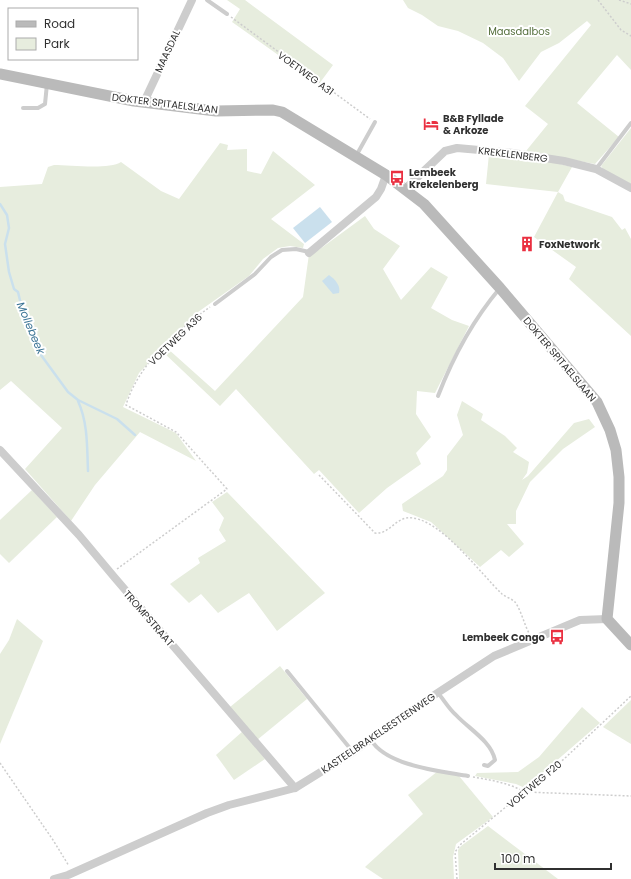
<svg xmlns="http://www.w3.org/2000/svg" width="631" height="879" viewBox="0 0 631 879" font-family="Poppins,sans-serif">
  <rect width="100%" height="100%" fill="#fff"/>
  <g fill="#e7edde">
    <path d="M 227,0 L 245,0 L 333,65 L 319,84 L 232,22 L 240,9 Z"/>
    <path d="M 403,0 L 631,0 L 631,70 L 617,55 L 577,103 L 619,137 L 595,164 L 526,151 L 548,124 L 525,106 L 591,25 L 587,21 L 559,43 L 541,52 L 519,81 L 503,58 L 483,43 L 458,31 L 438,26 L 422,15 L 408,8 Z"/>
    <path d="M 631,128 L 631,184 L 604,170 L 601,166 Z"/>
    <path d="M 220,143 L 228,145 L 227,150 L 247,149 L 247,171 L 261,174 L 273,151 L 315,185 L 271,219 L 304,244 L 303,248 L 290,246 L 278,248 L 263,259 L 249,276 L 198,312 L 139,373 L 123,407 L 176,433 L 196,461 L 140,432 L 95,485 L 71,521 L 25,469 L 62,428 L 11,381 L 0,390 L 0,187 L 42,184 L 48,167 L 54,165 C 70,165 109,170 121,162 L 161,191 L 179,199 Z"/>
    <path d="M 489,154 L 528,156 L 572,167 L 558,192 L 563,195 L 565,201 L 612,217 L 622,230 L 625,228 L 631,239 L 631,336 L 569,279 L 576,267 L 534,237 L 558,192 L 486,184 Z"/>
    <path d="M 365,216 L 374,229 L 400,246 L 383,269 L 401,300 L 431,267 L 448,277 L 431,308 L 452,320 L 469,326 L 435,393 L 417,391 L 416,414 L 431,437 L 416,453 L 421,464 L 387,488 L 359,513 L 319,470 L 314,474 L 236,389 L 220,406 L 163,352 L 167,348 L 215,391 L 303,297 L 309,254 L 320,249 Z"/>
    <path d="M 462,401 L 483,414 L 481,420 L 505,436 L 517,448 L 513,452 L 529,462 L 527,473 L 522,480 L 528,476 L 574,423 L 589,419 L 595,427 L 563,449 L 530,482 L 516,511 L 516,524 L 507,524 L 524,544 L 509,557 L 501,550 L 480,567 L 431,522 L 403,511 L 402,504 L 443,476 L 447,470 L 447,456 L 463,435 L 457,415 Z"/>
    <path d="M 32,490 L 57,517 L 9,563 L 0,554 L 0,520 Z"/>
    <path d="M 227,492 L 325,593 L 277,631 L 249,593 L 218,613 L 201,594 L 189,603 L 170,584 L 200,563 L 198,558 L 226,541 L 219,530 L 224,518 L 212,502 Z"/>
    <path d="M 17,619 L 43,641 L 0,744 L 0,654 L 9,640 Z"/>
    <path d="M 280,666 L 307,699 L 257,740 L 230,707 Z"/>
    <path d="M 631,700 L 631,744 L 603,727 Z"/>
    <path d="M 582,707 L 600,723 L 525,788 L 516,784 L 475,776 L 477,773 L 518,772 L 539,757 Z"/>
    <path d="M 243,731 L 265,759 L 234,780 L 216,755 Z"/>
    <path d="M 438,771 L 459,776 L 493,817 L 456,844 L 453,857 L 454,879 L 383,879 L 365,867 L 423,814 L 408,795 Z"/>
    <path d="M 488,826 L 558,879 L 459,879 L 458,850 L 461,846 Z"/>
  </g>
  <g fill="#cae0ed">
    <path d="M 320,207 L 332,222 L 305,243 L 293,228 Z"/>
    <path d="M 329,275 C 335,279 341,286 339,293 L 333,294 L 322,281 Z"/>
  </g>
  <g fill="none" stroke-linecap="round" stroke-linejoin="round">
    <g stroke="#cae0ed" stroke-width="2.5">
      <path d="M 0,204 L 7,215 L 9,228 L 5,244 L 9,272 L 14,289 L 18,292 L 23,313 L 41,355 L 68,392 L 78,400 L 117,419 L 135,435"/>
      <path d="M 78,401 C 88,423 87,447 88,471"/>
    </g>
    <g stroke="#cdcdcd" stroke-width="1.5" stroke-dasharray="2 2" stroke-linecap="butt">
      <path d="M 598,0 L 621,30 L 631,36"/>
      <path d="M 619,0 L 631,4"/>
      <path d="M 231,17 L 370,119"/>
      <path d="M 319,475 L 375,533 C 390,535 396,515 413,518 C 443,522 480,573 502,594 C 506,597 512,599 515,602 C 521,610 524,624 529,633"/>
      <path d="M 117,569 L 227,489 L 176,432 L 126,405 C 138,365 176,331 210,307"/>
      <path d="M 0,763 L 53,840 L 69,866"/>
      <path d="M 473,777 C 491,780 509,783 525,792 L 631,796"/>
      <path d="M 457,879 L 455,852 L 461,844 L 564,759 L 631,696"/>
    </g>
    <g stroke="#cdcdcd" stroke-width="4">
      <path d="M 207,0 L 227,14"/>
      <path d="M 23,108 L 38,108 L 45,104 L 47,84"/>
      <path d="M 356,156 L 375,122"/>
      <path d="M 596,169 L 631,123"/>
      <path d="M 215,304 L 255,274 L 271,257 L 282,250 L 296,249 L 309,252"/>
      <path d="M 438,396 C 453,357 473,320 500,288"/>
      <path d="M 287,671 L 353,752"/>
      <path d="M 438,693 C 444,700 449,709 456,715 C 469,729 491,741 495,760 L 488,766 L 484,765"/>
      <path d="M 371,740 C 387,766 440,771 468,776"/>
    </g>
    <g stroke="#cdcdcd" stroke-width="8">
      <path d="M 144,102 L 192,0"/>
      <path d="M 405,189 L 445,151 L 457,148 L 513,153 L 564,161 L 596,169 L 631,188"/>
      <path d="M 309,253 L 376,197 L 381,189 L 386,175"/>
      <path d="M 0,450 L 79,535 L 115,578 L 295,788"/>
      <path d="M 54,879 L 68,875 L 207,813 L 229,805 L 295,788 L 353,752 L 419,705 L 494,656 L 580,620 L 607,619"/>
    </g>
    <path stroke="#bababa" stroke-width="11" d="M 0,74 L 134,101 L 216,111 L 273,110 L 282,112 L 386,175 L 424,204 L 500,288 L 597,402 L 610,430 L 616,450 L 619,477 L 619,503 L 607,619 L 631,645"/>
  </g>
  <defs>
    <g id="hotel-bare" transform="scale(1.2)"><path d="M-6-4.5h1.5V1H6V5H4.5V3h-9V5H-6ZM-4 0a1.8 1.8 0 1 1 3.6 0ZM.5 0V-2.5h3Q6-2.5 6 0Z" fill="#ea3041" stroke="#fff" stroke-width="2.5" paint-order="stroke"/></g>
    <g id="bus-bare" transform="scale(1.2)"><path d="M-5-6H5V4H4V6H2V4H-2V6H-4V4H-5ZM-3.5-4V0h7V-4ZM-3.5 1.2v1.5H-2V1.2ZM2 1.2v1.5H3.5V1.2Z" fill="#ea3041" stroke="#fff" stroke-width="2.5" paint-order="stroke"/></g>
    <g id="building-bare" transform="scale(1.2)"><path d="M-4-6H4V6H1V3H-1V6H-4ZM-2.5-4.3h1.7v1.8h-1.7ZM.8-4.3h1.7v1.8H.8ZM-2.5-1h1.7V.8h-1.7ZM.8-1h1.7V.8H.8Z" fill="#ea3041" stroke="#fff" stroke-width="2.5" paint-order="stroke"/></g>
  </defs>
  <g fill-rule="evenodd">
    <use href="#hotel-bare" x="431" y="124"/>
    <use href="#bus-bare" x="397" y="178"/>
    <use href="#building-bare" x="527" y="244"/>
    <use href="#bus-bare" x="557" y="637"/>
  </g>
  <g text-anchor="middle" stroke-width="4" stroke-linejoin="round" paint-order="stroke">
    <g font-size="10" fill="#546e3c" stroke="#fff">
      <text x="519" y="35">Maasdalbos</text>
    </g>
    <g font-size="10" fill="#303030" stroke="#fff">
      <text transform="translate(167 51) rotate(-65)" y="4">MAASDAL</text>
      <text transform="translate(306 73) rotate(36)" y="4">VOETWEG A31</text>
      <text transform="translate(165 103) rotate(7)" y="4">DOKTER SPITAELSLAAN</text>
      <text transform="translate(513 154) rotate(7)" y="4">KREKELENBERG</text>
      <text transform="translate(175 339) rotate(-44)" y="4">VOETWEG A36</text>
      <text transform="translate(560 359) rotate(50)" y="4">DOKTER SPITAELSLAAN</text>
      <text transform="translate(149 618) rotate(49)" y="4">TROMPSTRAAT</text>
      <text transform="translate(378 733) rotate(-34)" y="4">KASTEELBRAKELSESTEENWEG</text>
      <text transform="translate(534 784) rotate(-40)" y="4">VOETWEG F20</text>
    </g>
    <g font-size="10" font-weight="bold" fill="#303030" stroke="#fff" text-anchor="start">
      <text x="443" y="122">B&amp;B Fyllade<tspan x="443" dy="12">&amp; Arkoze</tspan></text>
      <text x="409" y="176">Lembeek<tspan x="409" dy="12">Krekelenberg</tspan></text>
      <text x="539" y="248">FoxNetwork</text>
      <text x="545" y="641" text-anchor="end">Lembeek Congo</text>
    </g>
    <g font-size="11" font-style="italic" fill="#3b7495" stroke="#fff">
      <text transform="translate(31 328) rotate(67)" y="4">Mollebeek</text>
    </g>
  </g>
  <rect x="8" y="8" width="130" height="52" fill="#ffffff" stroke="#acacac"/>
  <rect x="16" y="21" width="20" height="6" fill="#bababa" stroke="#acacac"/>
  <text x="44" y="28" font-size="12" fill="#303030">Road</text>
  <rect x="16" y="38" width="20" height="12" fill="#e7edde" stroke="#acacac"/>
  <text x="44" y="48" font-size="12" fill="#303030">Park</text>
  <path d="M495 863v6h116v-6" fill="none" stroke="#303030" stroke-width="2"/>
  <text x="501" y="863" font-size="12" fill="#303030" stroke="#ffffff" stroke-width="3" paint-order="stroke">100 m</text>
</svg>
